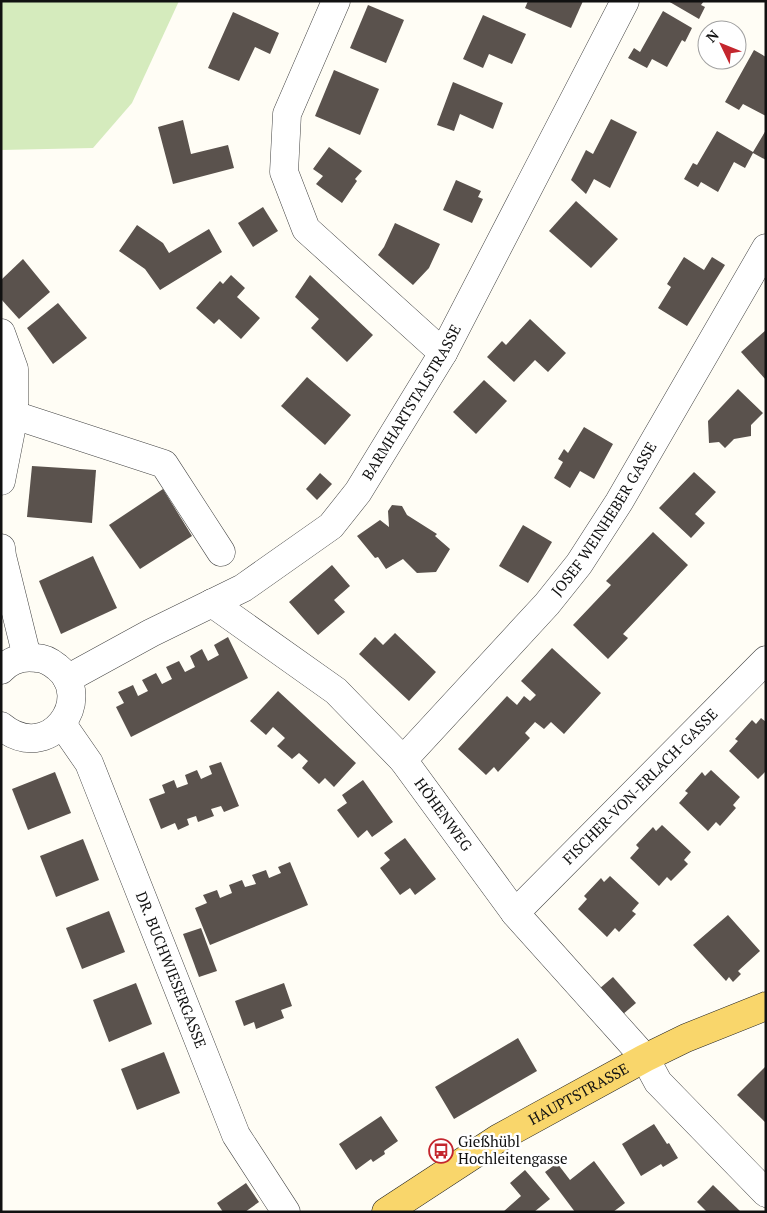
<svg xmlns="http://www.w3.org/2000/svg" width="767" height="1213" viewBox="0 0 767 1213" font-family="'PT Serif',serif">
  <rect width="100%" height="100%" fill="#fffdf5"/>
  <path fill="#d5ebbd" d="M 1,1 L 179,1 L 132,103 L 93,148 L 1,150 Z"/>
  <g fill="#5a524d">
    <path d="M 528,1 L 583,1 L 571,28 L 525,8 Z"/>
    <path d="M 668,1 L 704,1 L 701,5 L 705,7 L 699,19 Z"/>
    <path d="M 368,5 L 404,20 L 386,63 L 350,48 Z"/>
    <path d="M 663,11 L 692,28 L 685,42 L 682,40 L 667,67 L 652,59 L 647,68 L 628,58 L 634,48 L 640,52 Z"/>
    <path d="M 233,12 L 279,33 L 270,54 L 255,47 L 239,81 L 208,68 Z"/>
    <path d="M 483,15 L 526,34 L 512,64 L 489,54 L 483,68 L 463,59 Z"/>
    <path d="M 754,50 L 766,57 L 766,116 L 743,104 L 739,110 L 725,102 Z"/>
    <path d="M 334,70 L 379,89 L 360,135 L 315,116 Z"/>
    <path d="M 453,82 L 503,103 L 493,129 L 460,114 L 454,131 L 437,125 Z"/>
    <path d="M 611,119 L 637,132 L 610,188 L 594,179 L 586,194 L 571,180 L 586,150 L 593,154 Z"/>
    <path d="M 183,120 L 191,154 L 228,145 L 234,168 L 173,184 L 158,127 Z"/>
    <path d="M 766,130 L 766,160 L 753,153 L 745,168 L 734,162 L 718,192 L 701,182 L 698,187 L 684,179 L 693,163 L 697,165 L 717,131 L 753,152 Z"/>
    <path d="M 329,147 L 362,171 L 355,179 L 357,181 L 342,203 L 316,184 L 323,176 L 313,169 Z"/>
    <path d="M 456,180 L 481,191 L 478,197 L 483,199 L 472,223 L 443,210 Z"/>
    <path d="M 576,201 L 618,239 L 591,268 L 549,231 Z"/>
    <path d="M 263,207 L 278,231 L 253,247 L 238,223 Z"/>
    <path d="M 395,223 L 440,244 L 429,268 L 413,285 L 378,255 L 384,247 Z"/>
    <path d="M 137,225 L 163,243 L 169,253 L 209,229 L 222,252 L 160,290 L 145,269 L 119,251 Z"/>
    <path d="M 684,257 L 704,270 L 712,257 L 725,265 L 687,326 L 658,308 L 671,287 L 667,284 Z"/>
    <path d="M 23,259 L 50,292 L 19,319 L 1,299 L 1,280 Z"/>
    <path d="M 231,275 L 245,288 L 237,297 L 260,318 L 241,339 L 219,319 L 214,324 L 196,308 L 220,281 L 223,284 Z"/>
    <path d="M 310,275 L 373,335 L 347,362 L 311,328 L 319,319 L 295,297 Z"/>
    <path d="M 58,303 L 87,338 L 53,364 L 27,328 Z"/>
    <path d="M 530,319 L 566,353 L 548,372 L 535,360 L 514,382 L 487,357 L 502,341 L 506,345 Z"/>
    <path d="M 766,330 L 766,380 L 741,352 Z"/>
    <path d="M 307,377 L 351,415 L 325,445 L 281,406 Z"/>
    <path d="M 484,380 L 507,401 L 476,434 L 453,412 Z"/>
    <path d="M 738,389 L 763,413 L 751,425 L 751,436 L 734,439 L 725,448 L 719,442 L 709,443 L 708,421 Z"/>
    <path d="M 584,427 L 613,444 L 594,479 L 580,471 L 570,488 L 554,478 L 563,462 L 558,459 L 564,449 L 568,453 Z"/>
    <path d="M 32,466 L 96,470 L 92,523 L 27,517 Z"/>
    <path d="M 694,472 L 716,492 L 695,514 L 705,523 L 691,538 L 659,508 Z"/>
    <path d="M 320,473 L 332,484 L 317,500 L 306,489 Z"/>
    <path d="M 163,489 L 192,536 L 140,569 L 109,525 Z"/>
    <path d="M 392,505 L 402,506 L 407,515 L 437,534 L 435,536 L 450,549 L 436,572 L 417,573 L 403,559 L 386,569 L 378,557 L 375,558 L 357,536 L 380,520 L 389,527 L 388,511 Z"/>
    <path d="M 523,525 L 552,542 L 528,583 L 499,566 Z"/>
    <path d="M 653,532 L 688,565 L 623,634 L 628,638 L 608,659 L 573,625 L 611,585 L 606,581 Z"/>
    <path d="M 93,556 L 117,608 L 61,634 L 39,581 Z"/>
    <path d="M 332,565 L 350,586 L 334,600 L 345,612 L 318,635 L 289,602 Z"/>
    <path d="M 395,633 L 436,672 L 409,701 L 359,654 L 375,637 L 383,645 Z"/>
    <path d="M 228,637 L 248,678 L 131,737 L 116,707 L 124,703 L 118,692 L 133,685 L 138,696 L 148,691 L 142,680 L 156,673 L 162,684 L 172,679 L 166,667 L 179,661 L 185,672 L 195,667 L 190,656 L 202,649 L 208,661 L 219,655 L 214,645 Z"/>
    <path d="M 552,648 L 601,693 L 564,734 L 551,722 L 544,729 L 535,722 L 525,733 L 530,738 L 498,772 L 494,767 L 486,775 L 458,749 L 507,696 L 517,705 L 524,696 L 530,701 L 536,695 L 521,681 Z"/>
    <path d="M 278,691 L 356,763 L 334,787 L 325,778 L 319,784 L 302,768 L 308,761 L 299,753 L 292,759 L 277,746 L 285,738 L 273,727 L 266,735 L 250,721 Z"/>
    <path d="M 761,718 L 766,722 L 766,771 L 758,779 L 729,751 L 738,741 L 735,739 L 752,720 L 756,724 Z"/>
    <path d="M 221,762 L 239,806 L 224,812 L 221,806 L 211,809 L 214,816 L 198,822 L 196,816 L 187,819 L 189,825 L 178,830 L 175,823 L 161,829 L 149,799 L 165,793 L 162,785 L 174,780 L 177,788 L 188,784 L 185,775 L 197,770 L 201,779 L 212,774 L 209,766 Z"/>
    <path d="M 711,770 L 740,797 L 733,805 L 736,808 L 720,826 L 716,822 L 708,831 L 679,803 L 688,793 L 685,791 L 702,772 L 705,776 Z"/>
    <path d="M 55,772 L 71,813 L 28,830 L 12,789 Z"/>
    <path d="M 363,780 L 393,822 L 372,837 L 367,830 L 358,838 L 337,810 L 347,803 L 342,795 Z"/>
    <path d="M 662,825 L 691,852 L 684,860 L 688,864 L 671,881 L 667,877 L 659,886 L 630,858 L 639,848 L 636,845 L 653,827 L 656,831 Z"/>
    <path d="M 405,838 L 436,879 L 415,895 L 410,888 L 400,895 L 380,868 L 390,860 L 384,853 Z"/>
    <path d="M 83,839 L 99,880 L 56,897 L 40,856 Z"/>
    <path d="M 290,862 L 308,905 L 210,945 L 195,908 L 207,903 L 203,895 L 217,890 L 220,898 L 232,893 L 229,885 L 242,880 L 245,887 L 256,884 L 252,875 L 266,870 L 269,878 L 281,873 L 278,867 Z"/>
    <path d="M 610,876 L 639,903 L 632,911 L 636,914 L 619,932 L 615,928 L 607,937 L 578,909 L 587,899 L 584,896 L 601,878 L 604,882 Z"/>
    <path d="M 109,911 L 125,952 L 82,969 L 66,928 Z"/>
    <path d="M 728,915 L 760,951 L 738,971 L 741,974 L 733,982 L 729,977 L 726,981 L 693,945 Z"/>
    <path d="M 201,928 L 217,971 L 199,977 L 183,934 Z"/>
    <path d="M 613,977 L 636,1003 L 622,1015 L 599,989 Z"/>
    <path d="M 136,983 L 152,1024 L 109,1042 L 93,1000 Z"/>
    <path d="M 284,983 L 292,1006 L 281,1010 L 284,1018 L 256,1029 L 254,1022 L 244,1026 L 235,1001 Z"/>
    <path d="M 518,1038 L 537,1071 L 454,1119 L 435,1087 Z"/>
    <path d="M 164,1052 L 180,1093 L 137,1110 L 121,1069 Z"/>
    <path d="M 766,1066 L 766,1123 L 737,1095 Z"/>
    <path d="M 381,1116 L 398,1141 L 384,1151 L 385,1154 L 373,1162 L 371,1159 L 356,1170 L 339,1144 Z"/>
    <path d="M 654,1124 L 667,1144 L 669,1143 L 678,1158 L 663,1167 L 661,1164 L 641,1176 L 622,1144 Z"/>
    <path d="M 594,1161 L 625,1203 L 613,1212 L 575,1212 L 545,1172 L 557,1163 L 570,1180 Z"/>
    <path d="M 525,1170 L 550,1199 L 534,1212 L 503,1212 L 521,1196 L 510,1183 Z"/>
    <path d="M 246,1183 L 259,1202 L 245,1212 L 223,1212 L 217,1203 Z"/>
    <path d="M 713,1185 L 741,1212 L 707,1212 L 697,1202 Z"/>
  </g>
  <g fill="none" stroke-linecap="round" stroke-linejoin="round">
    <g stroke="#444" stroke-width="29">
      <g id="minor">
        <path d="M 336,1 L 287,114 L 284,172 L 306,229 L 443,353"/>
        <path d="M 1,333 L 14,369 L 14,415 L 1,481"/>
        <path d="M 14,415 L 164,464 L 221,552"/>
        <path d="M 1,548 L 2,556 L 27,657"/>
        <path id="s1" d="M 212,603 L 336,691 L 403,760 L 515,913 L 645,1058 L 658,1082 L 766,1193"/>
        <path d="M 1,670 C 10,660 23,656 36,658 C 44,658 51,662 57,667 C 96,698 49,766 1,726"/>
        <path id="s2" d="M 67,679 L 151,633 L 243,588 L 331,526 L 358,492 L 443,353 L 625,1"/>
        <path id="s3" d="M 62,724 L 89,763 L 236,1135 L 286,1212"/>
        <path id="s4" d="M 403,760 L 547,604 L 579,564 L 619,502 L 766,248"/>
        <path id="s5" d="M 515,913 L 766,660"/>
      </g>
    </g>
    <g stroke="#222" stroke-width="29">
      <g id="major">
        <path id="s6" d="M 386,1212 L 499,1138 L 645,1058 L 686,1038 L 766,1006"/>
      </g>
    </g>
    <use href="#minor" stroke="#fff" stroke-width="28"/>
    <use href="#major" stroke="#f9d66b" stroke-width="28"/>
  </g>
  <defs>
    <g id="bus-ring" transform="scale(1.25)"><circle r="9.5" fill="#fff" stroke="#c4262e" stroke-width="1.5"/><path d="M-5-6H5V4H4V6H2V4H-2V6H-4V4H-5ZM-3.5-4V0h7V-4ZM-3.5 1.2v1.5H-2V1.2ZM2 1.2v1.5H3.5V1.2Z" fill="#c4262e"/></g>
  </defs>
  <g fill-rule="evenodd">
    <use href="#bus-ring" x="441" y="1151"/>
  </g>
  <g text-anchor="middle" stroke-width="5" stroke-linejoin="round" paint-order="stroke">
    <g font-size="15" fill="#111" stroke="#fff">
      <text dy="5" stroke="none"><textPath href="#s2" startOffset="454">BARMHARTSTALSTRASSE</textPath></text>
      <text dy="5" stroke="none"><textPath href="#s4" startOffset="315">JOSEF WEINHEBER GASSE</textPath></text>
      <text dy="5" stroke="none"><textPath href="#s5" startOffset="178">FISCHER-VON-ERLACH-GASSE</textPath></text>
      <text dy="5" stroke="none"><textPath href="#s1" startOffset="316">HÖHENWEG</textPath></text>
      <text dy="5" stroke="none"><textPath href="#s3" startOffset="270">DR. BUCHWIESERGASSE</textPath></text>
      <text dy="5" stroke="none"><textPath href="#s6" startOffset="226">HAUPTSTRASSE</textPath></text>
    </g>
    <g font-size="15" fill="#111" stroke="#fff" text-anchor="start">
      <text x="458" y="1147">Gießhübl<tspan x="458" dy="17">Hochleitengasse</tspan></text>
    </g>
  </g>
  <rect width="767" height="1213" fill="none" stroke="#111111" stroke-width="5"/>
  <g transform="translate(722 45) rotate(313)"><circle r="24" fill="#ffffff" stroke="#a0a0a0"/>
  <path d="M0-4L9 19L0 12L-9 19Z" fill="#c4262e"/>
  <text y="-8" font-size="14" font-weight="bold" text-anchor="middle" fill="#111111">N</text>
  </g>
</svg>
